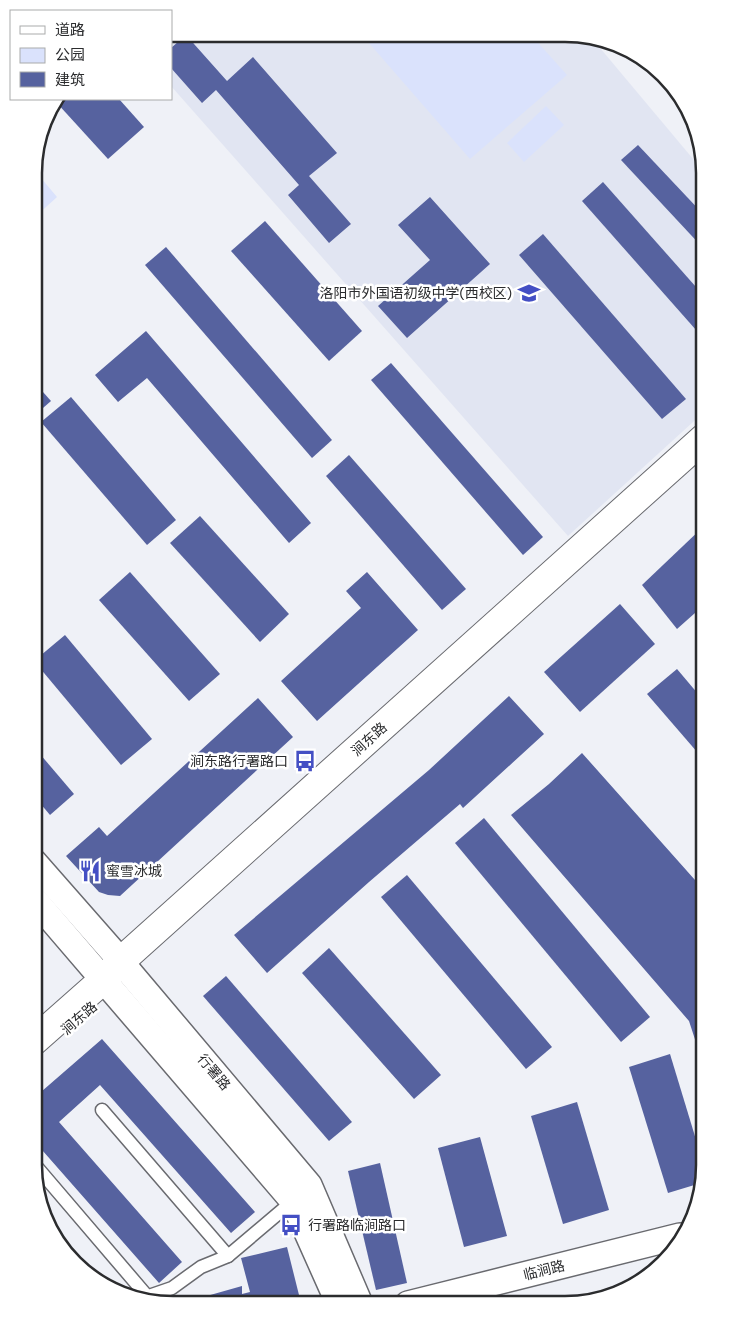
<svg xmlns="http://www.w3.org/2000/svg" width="738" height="1338" viewBox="0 0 738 1338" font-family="'DM Sans','Noto Sans SC',sans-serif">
  <rect width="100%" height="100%" fill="#eff1f7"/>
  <path fill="#e1e5f2" d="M 171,34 L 590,36 L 704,172 L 704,412 L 568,536 L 171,86 Z"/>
  <g fill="#dae2fc">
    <path d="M 362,35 L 532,36 L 567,75 L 470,159 Z"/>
    <path d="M 546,106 L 564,125 L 524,162 L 507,143 Z"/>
    <path d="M 35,171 L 57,197 L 35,217 Z"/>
  </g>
  <g fill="#56629f">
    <path d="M 186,35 L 227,81 L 253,57 L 337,153 L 309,176 L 351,224 L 329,243 L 288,195 L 299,185 L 216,90 L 202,103 L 171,68 L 171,48 Z"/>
    <path d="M 58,99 L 119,99 L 144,127 L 108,159 L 56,102 Z"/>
    <path d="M 638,145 L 704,215 L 704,249 L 621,160 Z"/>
    <path d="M 603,182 L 704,296 L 704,339 L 582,201 Z"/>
    <path d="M 430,197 L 490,264 L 407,338 L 378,306 L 430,260 L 398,225 Z"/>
    <path d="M 265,221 L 362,331 L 329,361 L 231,251 Z"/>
    <path d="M 543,234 L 686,399 L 662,419 L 519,255 Z"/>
    <path d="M 166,247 L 332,440 L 312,458 L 145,265 Z"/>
    <path d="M 146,331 L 311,523 L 289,543 L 147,378 L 118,402 L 95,375 Z"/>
    <path d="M 391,363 L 543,537 L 523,555 L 371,380 Z"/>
    <path d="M 35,383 L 51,401 L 35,415 Z"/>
    <path d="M 71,397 L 176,520 L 147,545 L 41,422 Z"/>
    <path d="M 349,455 L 466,589 L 442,610 L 326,476 Z"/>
    <path d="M 200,516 L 289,614 L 260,642 L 170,543 Z"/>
    <path d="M 704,526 L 704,605 L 677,629 L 642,585 Z"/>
    <path d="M 130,572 L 220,674 L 189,701 L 99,600 Z"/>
    <path d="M 367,572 L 418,630 L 317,721 L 281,681 L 361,608 L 346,591 Z"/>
    <path d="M 620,604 L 655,644 L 580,712 L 544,672 Z"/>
    <path d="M 65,635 L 152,739 L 121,765 L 34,661 Z"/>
    <path d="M 677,669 L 704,701 L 704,760 L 647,694 Z"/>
    <path d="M 509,696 L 544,734 L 463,808 L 460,804 L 369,882 L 267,973 L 234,935 L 429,770 Z"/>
    <path d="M 258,698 L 293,737 L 120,896 L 108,895 L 99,892 L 66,856 L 99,827 L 107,836 Z"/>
    <path d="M 34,747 L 74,794 L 50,815 L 34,796 Z"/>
    <path d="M 582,753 L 695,880 L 704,910 L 704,1067 L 689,1021 L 511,815 L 549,784 Z"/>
    <path d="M 484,818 L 650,1017 L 621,1042 L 455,843 Z"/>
    <path d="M 407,875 L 552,1047 L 526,1069 L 381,897 Z"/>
    <path d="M 34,945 L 40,954 L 41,964 L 40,972 L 34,977 Z"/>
    <path d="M 329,948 L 441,1075 L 414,1099 L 302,973 Z"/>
    <path d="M 226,976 L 352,1122 L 329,1141 L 203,996 Z"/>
    <path d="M 102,1039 L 255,1212 L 231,1233 L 100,1085 L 59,1122 L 182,1262 L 159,1283 L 35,1142 L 34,1144 L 34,1098 Z"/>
    <path d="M 670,1054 L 704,1166 L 704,1174 L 701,1183 L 668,1193 L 629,1067 Z"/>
    <path d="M 577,1102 L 609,1210 L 563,1224 L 531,1116 Z"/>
    <path d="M 480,1137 L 507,1236 L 464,1247 L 438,1148 Z"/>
    <path d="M 380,1163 L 407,1283 L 376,1290 L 348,1171 Z"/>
    <path d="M 287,1247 L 301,1303 L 182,1303 L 242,1286 L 242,1294 L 250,1292 L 241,1258 Z"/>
  </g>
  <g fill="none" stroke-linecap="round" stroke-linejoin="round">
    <g stroke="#696a6f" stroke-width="15">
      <g id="lane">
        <path d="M 102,1110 L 228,1256"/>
        <path d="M 35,1165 L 147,1296"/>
        <path d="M 143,1298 L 172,1288 L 201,1267 L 228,1256 L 293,1201"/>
      </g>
    </g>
    <g stroke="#696a6f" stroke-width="28">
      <g id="street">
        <path d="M 34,862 L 121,961 L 131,974 L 309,1185 L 360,1304"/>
        <path d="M 34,899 L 293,1201 L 339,1304"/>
        <path d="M 408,1304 L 680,1236"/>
      </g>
    </g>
    <g stroke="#696a6f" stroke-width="30">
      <path id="secondary" d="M 34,1041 L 103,980 L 121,961 L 704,438"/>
    </g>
    <use href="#lane" stroke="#fff" stroke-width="12"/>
    <use href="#street" stroke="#fff" stroke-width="25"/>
    <use href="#secondary" stroke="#fff" stroke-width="28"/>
  </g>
  <defs>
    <g id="school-bare" transform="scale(1.725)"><path d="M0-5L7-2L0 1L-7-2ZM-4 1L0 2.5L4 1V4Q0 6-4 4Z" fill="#444fc4" stroke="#fff" stroke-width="2.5" paint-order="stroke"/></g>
    <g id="bus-bare" transform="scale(1.725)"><path d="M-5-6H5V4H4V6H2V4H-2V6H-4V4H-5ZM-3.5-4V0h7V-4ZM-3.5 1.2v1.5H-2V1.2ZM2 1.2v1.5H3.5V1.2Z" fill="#444fc4" stroke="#fff" stroke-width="2.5" paint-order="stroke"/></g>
    <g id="restaurant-bare" transform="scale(1.725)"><path d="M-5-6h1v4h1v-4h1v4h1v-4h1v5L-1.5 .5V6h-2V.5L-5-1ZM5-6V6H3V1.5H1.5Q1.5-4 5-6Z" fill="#444fc4" stroke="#fff" stroke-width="2.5" paint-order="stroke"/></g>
  </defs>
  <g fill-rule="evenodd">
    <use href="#school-bare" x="529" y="293"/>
    <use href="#bus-bare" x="305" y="761"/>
    <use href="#restaurant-bare" x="90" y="871"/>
    <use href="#bus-bare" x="291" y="1225"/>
  </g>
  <g text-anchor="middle" stroke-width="5" stroke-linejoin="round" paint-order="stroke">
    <g font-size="14" fill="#2b2c2e" stroke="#fff" text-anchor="end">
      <text x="512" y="298">洛阳市外国语初级中学(西校区)</text>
      <text x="288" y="766">涧东路行署路口</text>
      <text x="106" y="876" text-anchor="start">蜜雪冰城</text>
      <text x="308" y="1230" text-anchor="start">行署路临涧路口</text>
    </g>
    <g font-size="14" fill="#2b2c2e" stroke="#fff">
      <text transform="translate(369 739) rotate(-42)" y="5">涧东路</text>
      <text transform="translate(79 1018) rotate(-41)" y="5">涧东路</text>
      <text transform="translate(214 1072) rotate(50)" y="5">行署路</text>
      <text transform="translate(544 1270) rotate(-14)" y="5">临涧路</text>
    </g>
  </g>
  <path d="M0 0H738V1338H0ZM173 42H565A131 131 0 0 1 696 173V1165A131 131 0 0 1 565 1296H173A131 131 0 0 1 42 1165V173A131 131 0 0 1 173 42Z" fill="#fff" fill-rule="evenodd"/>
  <path fill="none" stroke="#2b2c2e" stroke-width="2.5" d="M173 42H565A131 131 0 0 1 696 173V1165A131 131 0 0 1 565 1296H173A131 131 0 0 1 42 1165V173A131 131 0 0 1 173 42Z"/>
  <rect x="10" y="10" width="162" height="90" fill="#ffffff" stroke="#aaabab"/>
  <rect x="20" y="26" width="25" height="8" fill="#ffffff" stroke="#aaabab"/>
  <text x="55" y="35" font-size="15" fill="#2b2c2e">道路</text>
  <rect x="20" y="48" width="25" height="15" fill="#dae2fc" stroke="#aaabab"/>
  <text x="55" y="60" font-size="15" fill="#2b2c2e">公园</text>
  <rect x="20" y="72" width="25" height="15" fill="#56629f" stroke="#aaabab"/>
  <text x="55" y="85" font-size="15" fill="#2b2c2e">建筑</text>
</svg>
